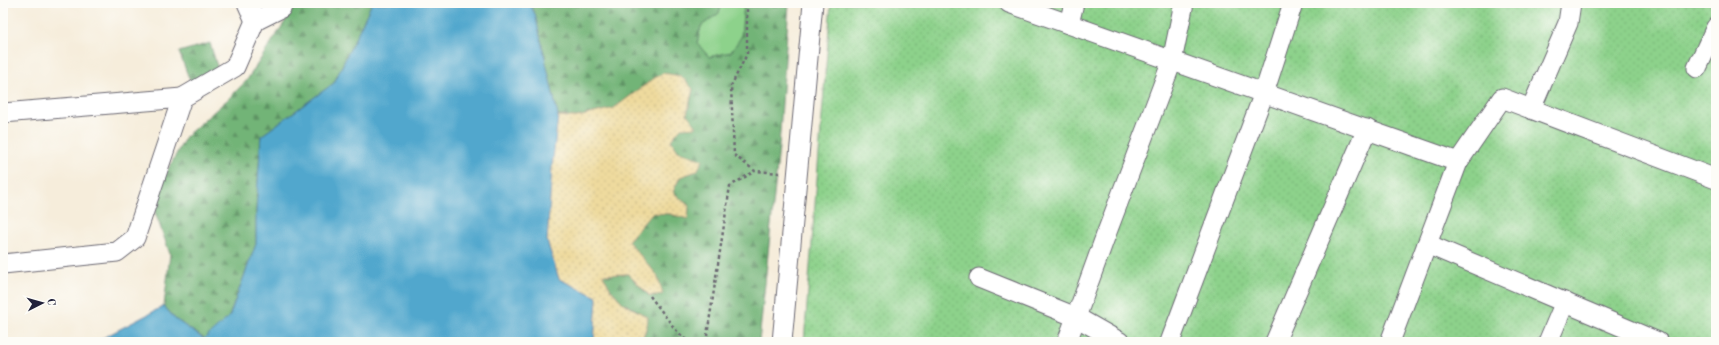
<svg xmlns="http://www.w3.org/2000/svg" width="1719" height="345" viewBox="0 0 1719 345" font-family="'Old Standard TT',serif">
  <defs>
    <pattern id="forest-firs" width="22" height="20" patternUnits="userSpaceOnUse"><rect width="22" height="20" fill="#72b477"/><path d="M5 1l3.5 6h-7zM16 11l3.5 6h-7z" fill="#5d9263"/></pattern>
    <pattern id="sand-dots" width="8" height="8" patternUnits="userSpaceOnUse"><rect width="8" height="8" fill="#eeda9e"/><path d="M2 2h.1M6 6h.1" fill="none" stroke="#ccbb89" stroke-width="1.8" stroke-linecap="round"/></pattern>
    <pattern id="garden-dots" width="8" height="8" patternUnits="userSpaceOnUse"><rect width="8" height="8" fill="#8dd28b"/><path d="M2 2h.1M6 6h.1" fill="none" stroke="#79b479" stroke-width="1.8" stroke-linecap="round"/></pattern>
  </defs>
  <rect width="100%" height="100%" fill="#fdfcf7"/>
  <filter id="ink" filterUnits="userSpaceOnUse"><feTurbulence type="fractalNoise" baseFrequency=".025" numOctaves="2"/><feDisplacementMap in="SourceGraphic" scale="8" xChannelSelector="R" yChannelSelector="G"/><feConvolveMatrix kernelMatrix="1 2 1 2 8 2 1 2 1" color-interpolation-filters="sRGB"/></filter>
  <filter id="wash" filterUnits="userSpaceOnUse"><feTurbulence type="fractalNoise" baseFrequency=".012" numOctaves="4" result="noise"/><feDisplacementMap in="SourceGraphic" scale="16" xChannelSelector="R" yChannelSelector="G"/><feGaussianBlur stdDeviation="0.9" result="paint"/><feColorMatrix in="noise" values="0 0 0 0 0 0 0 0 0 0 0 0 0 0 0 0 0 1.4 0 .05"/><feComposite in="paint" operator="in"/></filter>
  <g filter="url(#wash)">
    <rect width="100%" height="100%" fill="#f6eddb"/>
    <path fill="#8dd28b" stroke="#587a63" d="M 722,3 L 744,3 L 742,37 L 731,52 L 709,57 L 697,44 L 701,26 L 719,13 Z"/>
    <g fill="url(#forest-firs)" stroke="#4a6b59">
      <path d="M 297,3 L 372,3 L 334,83 L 261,136 L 256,211 L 256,244 L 229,317 L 205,339 L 175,319 L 164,306 L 170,254 L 155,212 L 165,175 L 186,136 L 227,100 L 247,80 Z"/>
      <path d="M 529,3 L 722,3 L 719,13 L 701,26 L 697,43 L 709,57 L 731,52 L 741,37 L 744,3 L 789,3 L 779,147 L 759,342 L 641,342 L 647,327 L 637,310 L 623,303 L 611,290 L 602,275 L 628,274 L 649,296 L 638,253 L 628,241 L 652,213 L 670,214 L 688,219 L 689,206 L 673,192 L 680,177 L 697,171 L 688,154 L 678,151 L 671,140 C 684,124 689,109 693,89 L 653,79 L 615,108 L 577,117 L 558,116 L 535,14 Z"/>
      <path d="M 210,43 L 218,69 L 195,94 L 179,52 Z"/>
    </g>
    <path fill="url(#sand-dots)" stroke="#887e6c" d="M 663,73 L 681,76 L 693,89 L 687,114 L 697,127 L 681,128 L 671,140 L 678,151 L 703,160 L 697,171 L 680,177 L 673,192 L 689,206 L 688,219 L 670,214 L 652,213 L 628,241 L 657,275 L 663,294 L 650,296 L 628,274 L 603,275 L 611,290 L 623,303 L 648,317 L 647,326 L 641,342 L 594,342 L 597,297 L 559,279 L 547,241 L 552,166 L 558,116 L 577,117 L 614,108 L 653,79 Z"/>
    <path fill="url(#garden-dots)" stroke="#587a63" d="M 831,3 L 1716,3 L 1716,342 L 804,342 Z"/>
    <path fill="#51a7cd" stroke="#3a6484" d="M 372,3 L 529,3 L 535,14 L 558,116 L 552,166 L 547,241 L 559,279 L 597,297 L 594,342 L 95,342 L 164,306 L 175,319 L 204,339 L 229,317 L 256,244 L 256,211 L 261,136 L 334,83 Z"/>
  </g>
  <g filter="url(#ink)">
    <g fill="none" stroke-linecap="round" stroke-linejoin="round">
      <g stroke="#6c6973" stroke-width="21">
        <g id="minor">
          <path d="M 247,3 L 255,21 L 281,8 L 284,3"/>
          <path d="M 1009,3 L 1458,162"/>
          <path d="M 1069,24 L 1074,3"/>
          <path d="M 1697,68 L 1716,27"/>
          <path d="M 1531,109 L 1568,23 L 1571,3"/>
          <path d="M 3,113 L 182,98"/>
          <path d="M 1427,244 L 1658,342"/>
          <path d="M 3,264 L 117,252 L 135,238 L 182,98 L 235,67 L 255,21"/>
          <path d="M 979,278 L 1076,317 L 1120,342"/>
          <path d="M 782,342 L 813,3"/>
          <path d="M 1067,342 L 1107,232 L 1172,61 L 1184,3"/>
          <path d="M 1170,342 L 1264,93 L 1293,3"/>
          <path d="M 1275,342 L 1367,129"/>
          <path d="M 1390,342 L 1458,162 L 1502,98 L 1716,179"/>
          <path d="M 1548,342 L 1565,302"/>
        </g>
      </g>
      <g stroke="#6c6973" stroke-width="2.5" stroke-dasharray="3 3" stroke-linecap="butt">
        <path d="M 747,3 L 747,54 L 731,86 L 734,155 L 755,171 L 780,173"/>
        <path d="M 650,296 L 675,329 L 688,342"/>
        <path d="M 706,342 L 730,186 L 755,171"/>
      </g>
      <use href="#minor" stroke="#fff" stroke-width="19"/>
    </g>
  </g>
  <rect width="1719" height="345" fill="none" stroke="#fdfcf7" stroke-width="16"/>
  <g transform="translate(42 303) rotate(84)" stroke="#fdfcf7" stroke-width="3" paint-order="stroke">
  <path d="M0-3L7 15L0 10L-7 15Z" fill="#22223b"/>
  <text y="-6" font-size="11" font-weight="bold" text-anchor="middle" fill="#22223b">С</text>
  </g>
</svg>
